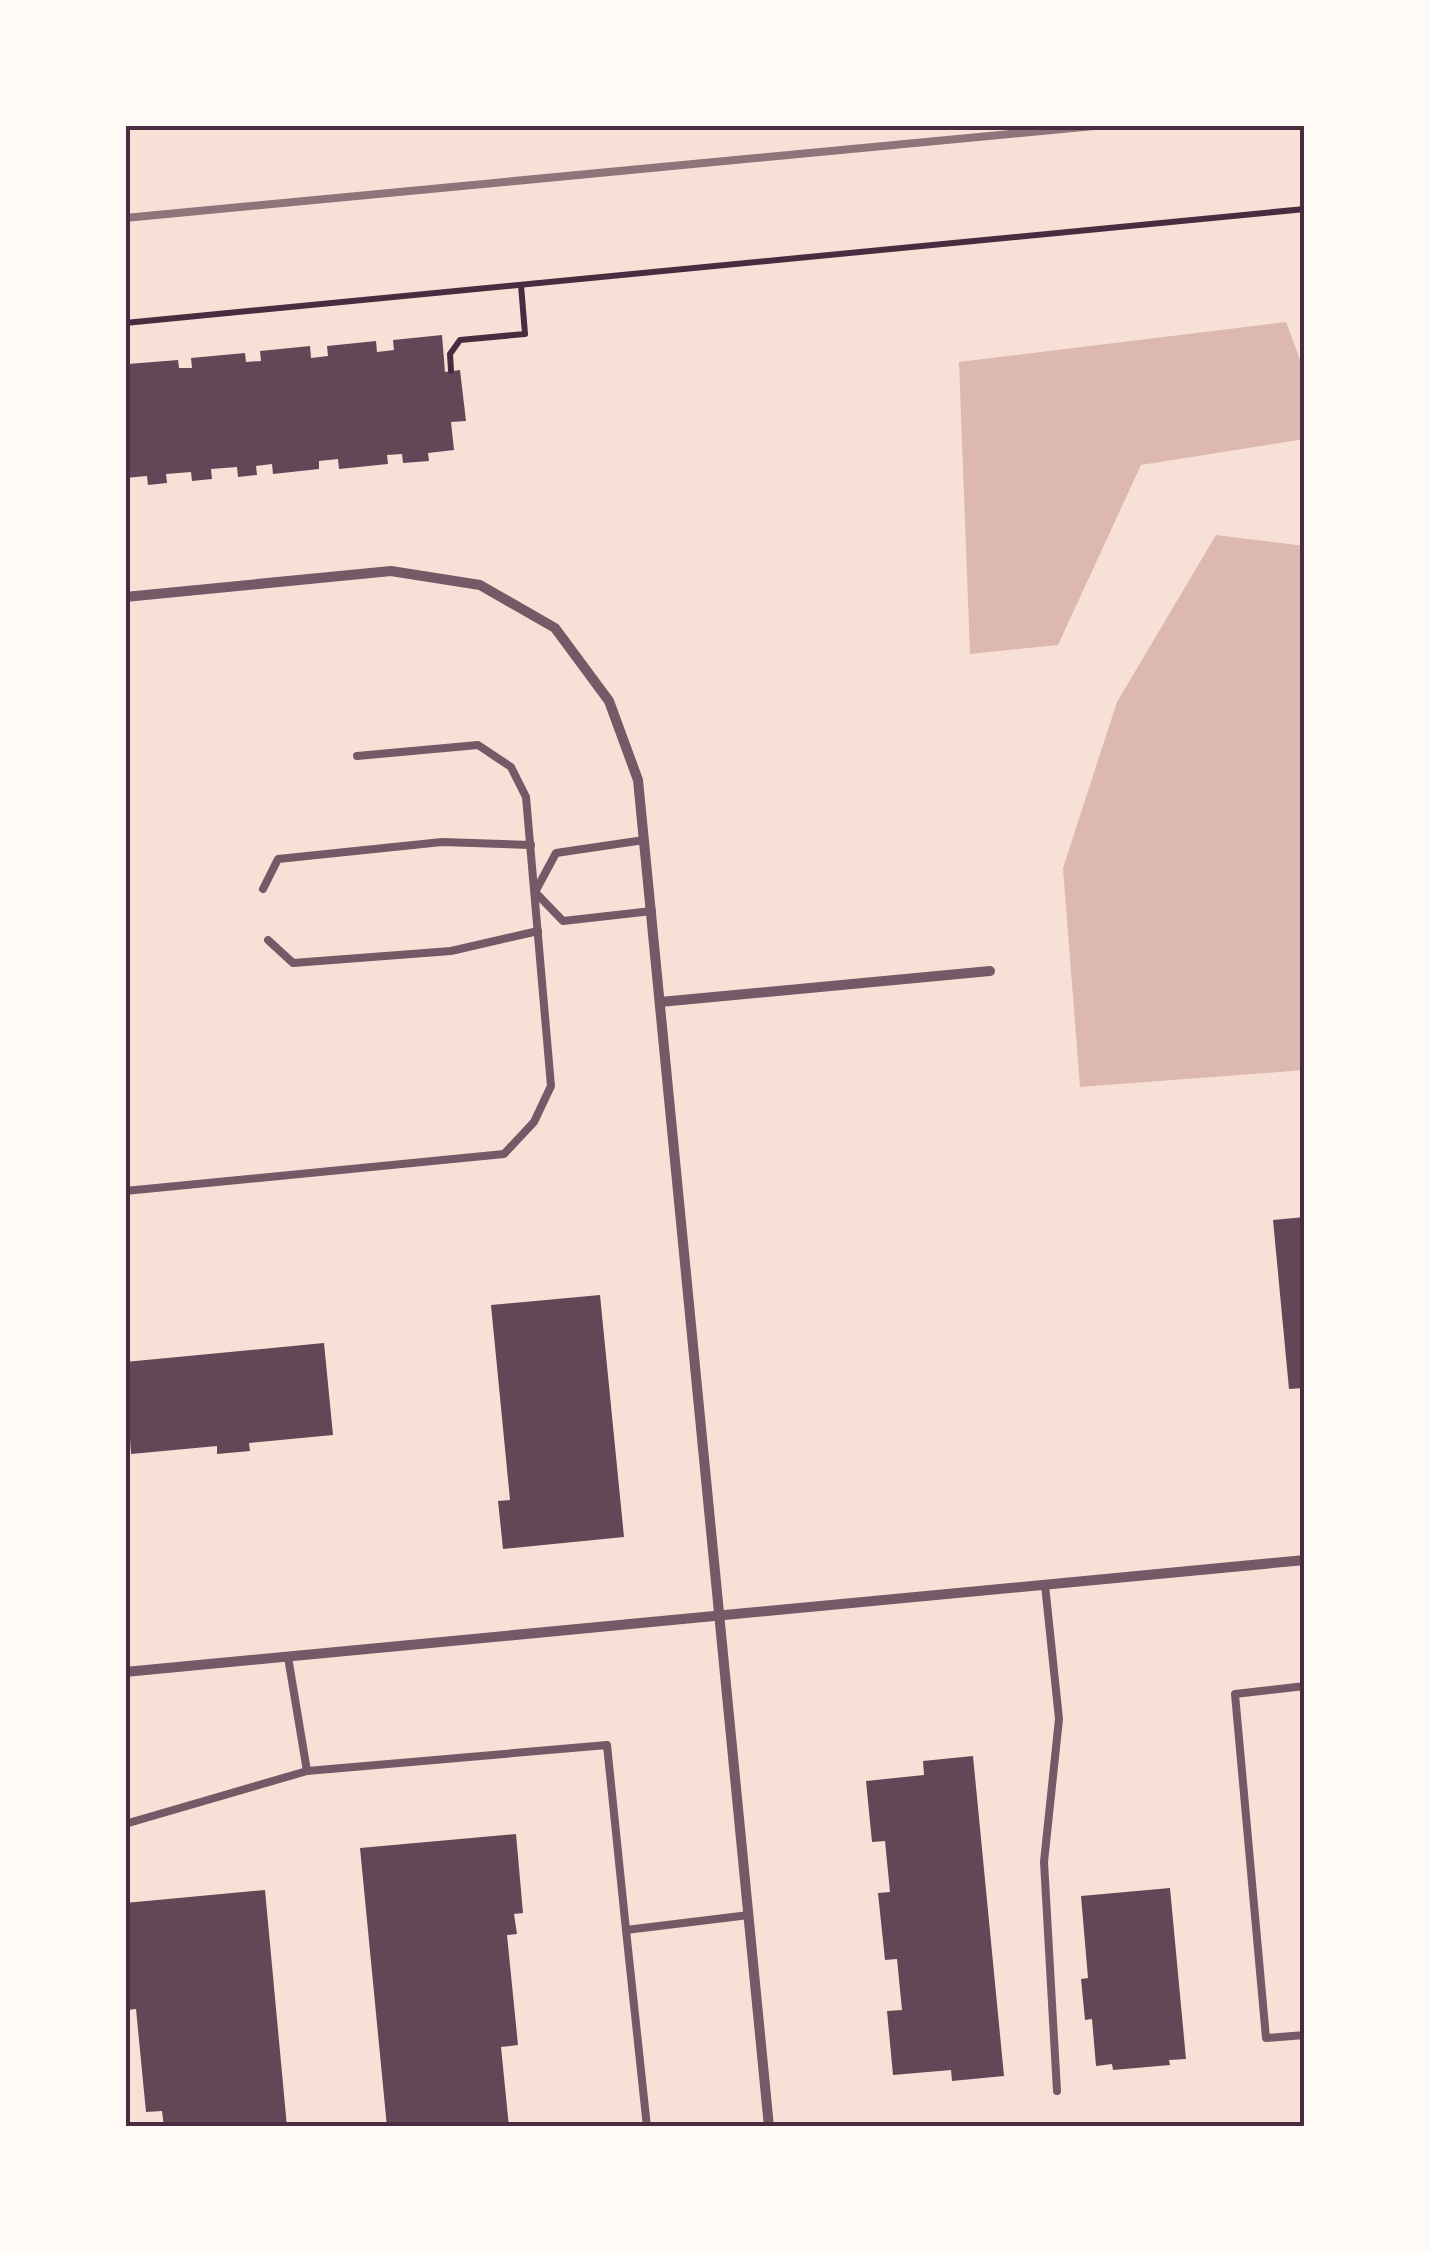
<svg xmlns="http://www.w3.org/2000/svg" width="1430" height="2252" viewBox="0 0 1430 2252" font-family="'Asap Condensed',sans-serif">
  <rect width="100%" height="100%" fill="#f7e1d7"/>
  <g fill="#dcb8b0">
    <path d="M 1286,322 L 1305,373 L 1305,439 L 1141,465 L 1058,645 L 970,654 L 959,362 Z"/>
    <path d="M 1216,535 L 1305,546 L 1305,1070 L 1080,1087 L 1063,868 L 1117,702 Z"/>
  </g>
  <g fill="#644757">
    <path d="M 442,335 L 445,372 L 460,370 L 466,421 L 451,422 L 454,450 L 428,453 L 429,461 L 403,463 L 402,454 L 387,455 L 388,464 L 339,469 L 338,459 L 319,461 L 319,469 L 273,474 L 272,464 L 256,466 L 257,475 L 238,477 L 237,467 L 211,469 L 212,479 L 192,481 L 191,472 L 166,474 L 167,483 L 148,485 L 147,476 L 125,478 L 125,375 L 129,375 L 128,364 L 178,360 L 179,368 L 192,368 L 191,358 L 245,353 L 246,362 L 261,361 L 260,351 L 310,346 L 311,358 L 328,356 L 327,346 L 376,341 L 377,352 L 394,350 L 393,340 Z"/>
    <path d="M 1305,1217 L 1305,1388 L 1289,1389 L 1273,1220 Z"/>
    <path d="M 600,1295 L 624,1537 L 503,1549 L 498,1501 L 510,1500 L 491,1305 Z"/>
    <path d="M 324,1343 L 333,1435 L 249,1443 L 250,1451 L 217,1454 L 217,1446 L 131,1454 L 125,1362 Z"/>
    <path d="M 973,1756 L 1004,2076 L 952,2081 L 951,2070 L 893,2075 L 887,2011 L 902,2010 L 897,1959 L 885,1960 L 878,1893 L 890,1892 L 885,1841 L 872,1842 L 866,1781 L 924,1775 L 923,1761 Z"/>
    <path d="M 516,1834 L 523,1913 L 514,1914 L 517,1934 L 507,1935 L 518,2045 L 501,2047 L 509,2127 L 387,2127 L 360,1848 Z"/>
    <path d="M 1170,1888 L 1186,2059 L 1169,2060 L 1170,2065 L 1113,2070 L 1112,2064 L 1096,2066 L 1092,2019 L 1085,2020 L 1081,1979 L 1088,1978 L 1081,1896 Z"/>
    <path d="M 265,1890 L 287,2127 L 164,2127 L 162,2111 L 146,2112 L 136,2009 L 127,2010 L 125,1903 Z"/>
  </g>
  <g fill="none" stroke-linecap="round" stroke-linejoin="round">
    <g stroke="#4a2c40" stroke-width="6">
      <path d="M 125,323 L 1305,209"/>
      <path d="M 451,371 L 450,354 L 460,340 L 525,334 L 521,285"/>
    </g>
    <g stroke="#755966" stroke-width="8">
      <path d="M 644,840 L 556,853 L 535,892 L 563,921 L 652,911"/>
      <path d="M 263,889 L 278,859 L 442,842 L 531,845"/>
      <path d="M 268,940 L 293,963 L 451,951 L 538,931"/>
      <path d="M 125,1191 L 504,1154 L 534,1122 L 551,1086 L 526,797 L 511,767 L 478,745 L 357,756"/>
      <path d="M 1045,1585 L 1059,1719 L 1044,1862 L 1057,2091"/>
      <path d="M 288,1657 L 307,1771"/>
      <path d="M 1305,1686 L 1235,1694 L 1266,2038 L 1305,2035"/>
      <path d="M 125,1824 L 307,1771 L 607,1745 L 626,1930 L 749,1915"/>
      <path d="M 626,1930 L 647,2127"/>
    </g>
    <g stroke="#755966" stroke-width="10">
      <path d="M 125,597 L 391,571 L 480,585 L 555,628 L 609,701 L 638,780 L 769,2127"/>
      <path d="M 660,1002 L 990,971"/>
      <path d="M 125,1672 L 1305,1560"/>
    </g>
    <path stroke="#8f747c" stroke-width="8" d="M 125,218 L 1104,125"/>
  </g>
  <rect width="1430" height="2252" fill="none" stroke="#fffaf5" stroke-width="255"/>
  <rect x="128" y="128" width="1174" height="1996" fill="none" stroke="#4a2c40" stroke-width="4"/>
</svg>
